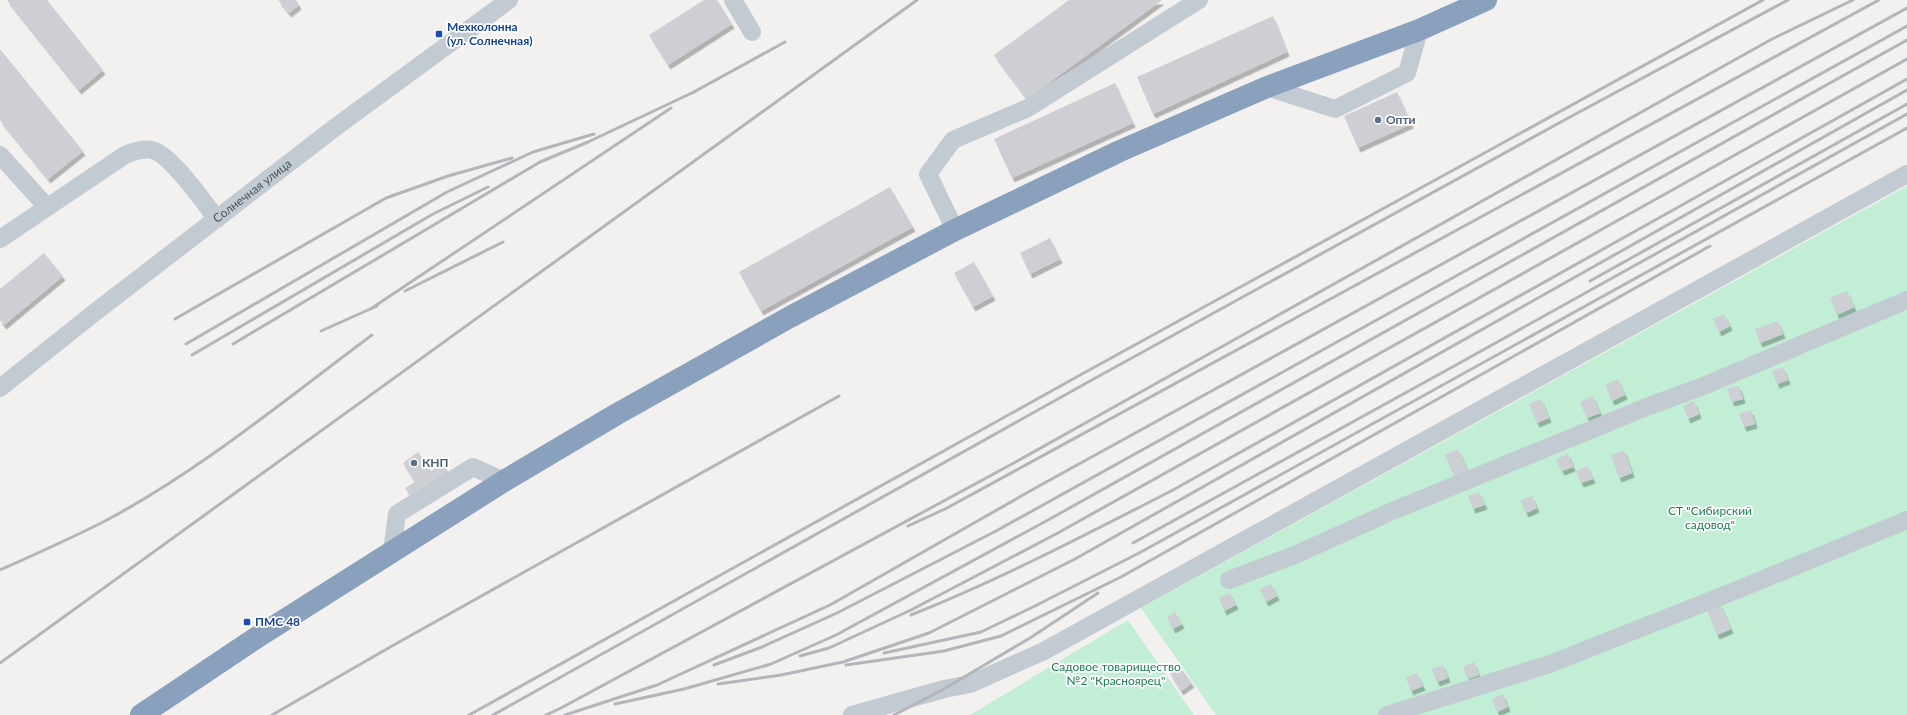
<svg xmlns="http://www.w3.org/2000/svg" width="1907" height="715" viewBox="0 0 1907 715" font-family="Lato,sans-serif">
  <defs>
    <filter id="shadow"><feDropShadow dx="2.5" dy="4.5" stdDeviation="0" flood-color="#0004"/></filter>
  </defs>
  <rect width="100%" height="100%" fill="#f3f1f0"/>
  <g fill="#c1eed4">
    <path d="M 1907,186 L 1907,715 L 1216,715 L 1141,608 Z"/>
    <path d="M 1128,620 L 1194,715 L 970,715 Z"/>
  </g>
  <g fill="#cecfd5" filter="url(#shadow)">
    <path d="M 7,0 L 47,0 L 103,70 L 79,90 Z"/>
    <path d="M 278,0 L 296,0 L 299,5 L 289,13 Z"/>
    <path d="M 704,0 L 717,0 L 732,24 L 668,65 L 649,35 Z"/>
    <path d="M 1069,0 L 1162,0 L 1027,99 L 994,55 Z"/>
    <path d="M 1273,16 L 1287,52 L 1153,114 L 1137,77 Z"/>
    <path d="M 0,49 L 83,151 L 48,179 L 0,120 Z"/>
    <path d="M 1115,83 L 1133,123 L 1012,178 L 994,139 Z"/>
    <path d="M 1397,92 L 1411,124 L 1358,148 L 1344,116 Z"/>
    <path d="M 890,187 L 913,227 L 761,311 L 739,272 Z"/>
    <path d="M 1050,238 L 1060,259 L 1030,274 L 1020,253 Z"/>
    <path d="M 44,253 L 63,276 L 4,325 L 0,320 L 0,289 Z"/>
    <path d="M 974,262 L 993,296 L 973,307 L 954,273 Z"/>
    <path d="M 1847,291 L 1854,307 L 1837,315 L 1830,298 Z"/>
    <path d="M 1724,314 L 1730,326 L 1719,332 L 1713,319 Z"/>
    <path d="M 1778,321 L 1783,334 L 1760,343 L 1755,329 Z"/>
    <path d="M 1783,367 L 1788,380 L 1777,384 L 1772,371 Z"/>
    <path d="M 1618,379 L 1625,395 L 1612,401 L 1605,385 Z"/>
    <path d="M 1739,386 L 1743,399 L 1732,402 L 1727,389 Z"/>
    <path d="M 1593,396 L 1600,413 L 1587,418 L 1580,402 Z"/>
    <path d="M 1541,399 L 1549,418 L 1537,423 L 1529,404 Z"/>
    <path d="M 1694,401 L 1699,414 L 1688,419 L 1683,406 Z"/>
    <path d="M 1751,410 L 1755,424 L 1744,427 L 1739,414 Z"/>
    <path d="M 1458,449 L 1468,472 L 1455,478 L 1445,455 Z"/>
    <path d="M 1624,450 L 1632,473 L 1619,478 L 1611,455 Z"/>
    <path d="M 418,452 L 431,471 L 443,464 L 451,476 L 413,500 L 405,488 L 415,482 L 403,463 Z"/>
    <path d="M 1568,454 L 1573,467 L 1562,471 L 1556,459 Z"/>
    <path d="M 1587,466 L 1593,479 L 1581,483 L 1576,471 Z"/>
    <path d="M 1479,492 L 1485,505 L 1473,509 L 1468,496 Z"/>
    <path d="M 1532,496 L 1537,508 L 1526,513 L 1520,500 Z"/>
    <path d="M 1271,584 L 1277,596 L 1266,602 L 1260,589 Z"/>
    <path d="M 1230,593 L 1236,605 L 1224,611 L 1219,598 Z"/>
    <path d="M 1720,604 L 1731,629 L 1717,635 L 1707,610 Z"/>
    <path d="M 1175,612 L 1182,624 L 1173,629 L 1167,617 Z"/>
    <path d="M 1474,662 L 1479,675 L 1468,679 L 1463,667 Z"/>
    <path d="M 1443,665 L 1448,678 L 1437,682 L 1432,669 Z"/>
    <path d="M 1180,667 L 1192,683 L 1181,691 L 1170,674 Z"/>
    <path d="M 1417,673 L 1423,686 L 1411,691 L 1406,678 Z"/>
    <path d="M 1503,694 L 1508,707 L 1497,712 L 1492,699 Z"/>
  </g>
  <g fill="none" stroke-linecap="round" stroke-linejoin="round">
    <g stroke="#c2cad2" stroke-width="18">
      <path d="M 733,0 L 752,32"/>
      <path d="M 1267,87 L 1335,109 L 1407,73 L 1419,30"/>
      <path d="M 0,155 L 47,207"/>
      <path d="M 955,230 L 928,174 L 953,140 L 1028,108 L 1199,0"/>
      <path d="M 0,239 L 125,155 C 133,152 142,148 152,150 C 171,154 204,203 217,219"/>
      <path id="s1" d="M 0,388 L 94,313 L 337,126 L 509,0"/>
      <path d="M 392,551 L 397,514 L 473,467 L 504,481"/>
      <path d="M 1229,580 L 1297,554 L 1390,512 L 1649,406 L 1701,387 L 1907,300"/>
      <path d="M 852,715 L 944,689 L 970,684 L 1044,651 L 1907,174"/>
      <path d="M 1387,715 L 1550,664 L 1742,588 L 1907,520"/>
    </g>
    <path stroke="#8aa1bd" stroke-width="22" d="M 141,715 L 256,638 L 504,481 L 617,414 L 790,317 L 955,230 L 1120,151 L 1267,87 L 1419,30 L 1486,0"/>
    <g stroke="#b3b5ba" stroke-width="3">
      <path d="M 692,93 L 785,42"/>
      <path d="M 1590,281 L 1907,104"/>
      <path d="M 405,291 L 503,242"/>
      <path d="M 372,308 L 671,108"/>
      <path d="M 175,319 L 386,198 L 448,176 L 512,158"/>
      <path d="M 321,331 L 377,306"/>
      <path d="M 186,344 L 447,192 L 533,152 L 594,134"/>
      <path d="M 233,344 L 540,162 L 588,142 L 696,91"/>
      <path d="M 192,355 L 433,214 L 488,187"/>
      <path d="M 908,526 L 945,509 L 1879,0"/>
      <path d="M 1133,543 L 1456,365 L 1907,114"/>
      <path d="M 0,570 C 36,554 72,538 107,520 C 202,469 286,399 372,335"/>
      <path d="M 911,615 C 1001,579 1087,534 1173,490 L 1907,79"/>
      <path d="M 884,653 L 981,632 L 1035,606 L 1141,552 L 1907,128"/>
      <path d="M 800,656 L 829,648 L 911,610 L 1056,534 L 1907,59"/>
      <path d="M 0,663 L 917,0"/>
      <path d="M 714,665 L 762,647 L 837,613 L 996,531 L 1907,26"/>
      <path d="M 846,665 L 944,651 L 1001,636 L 1121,577 L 1710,246"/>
      <path d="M 718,684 L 781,675 L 843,662 L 929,633 L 1075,559 L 1907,90"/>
      <path d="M 615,704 L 684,689 L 771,664 L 836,635 L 1048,520 L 1907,40"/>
      <path d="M 272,715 L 392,646 L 839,396"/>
      <path d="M 469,715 L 1082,374 L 1763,0"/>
      <path d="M 493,715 L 1090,381 L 1570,117 L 1788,0"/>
      <path d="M 546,715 L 561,708 L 1012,464 L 1772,39 L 1853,0"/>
      <path d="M 565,715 L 657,685 L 830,605 L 1039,486 L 1907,8"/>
      <path d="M 894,715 L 944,689 L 1030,638 L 1098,593"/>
    </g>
  </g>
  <g fill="#1a4fb4" stroke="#fff" stroke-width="1.5">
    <rect x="435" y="30" width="8" height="8" rx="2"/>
    <rect x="243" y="618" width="8" height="8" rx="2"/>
  </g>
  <g fill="#5c6f8a" stroke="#fff" stroke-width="1.5">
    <circle cx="1378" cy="120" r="4"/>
    <circle cx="414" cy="463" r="4"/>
  </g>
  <g text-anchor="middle" stroke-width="3.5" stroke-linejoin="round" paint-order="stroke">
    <g font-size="12" font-weight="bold" fill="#164399" stroke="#fff" text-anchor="start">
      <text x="447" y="31">Мехколонна<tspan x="447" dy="14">(ул. Солнечная)</tspan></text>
      <text x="255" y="626">ПМС 48</text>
    </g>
    <g font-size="12" font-weight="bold" fill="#4e5e75" stroke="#fff" text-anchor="start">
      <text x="1386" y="124">Опти</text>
      <text x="422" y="467">КНП</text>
    </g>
    <g font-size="12" fill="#49535d" stroke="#fff">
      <text dy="4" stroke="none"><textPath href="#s1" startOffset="320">Солнечная улица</textPath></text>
    </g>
    <g font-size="12" fill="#1a7e4f" stroke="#fff">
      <text x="1710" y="515">СТ "Сибирский<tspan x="1710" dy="14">садовод"</tspan></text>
      <text x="1116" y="671">Садовое товарищество<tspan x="1116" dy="14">№2 "Красноярец"</tspan></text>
    </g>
  </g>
</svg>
